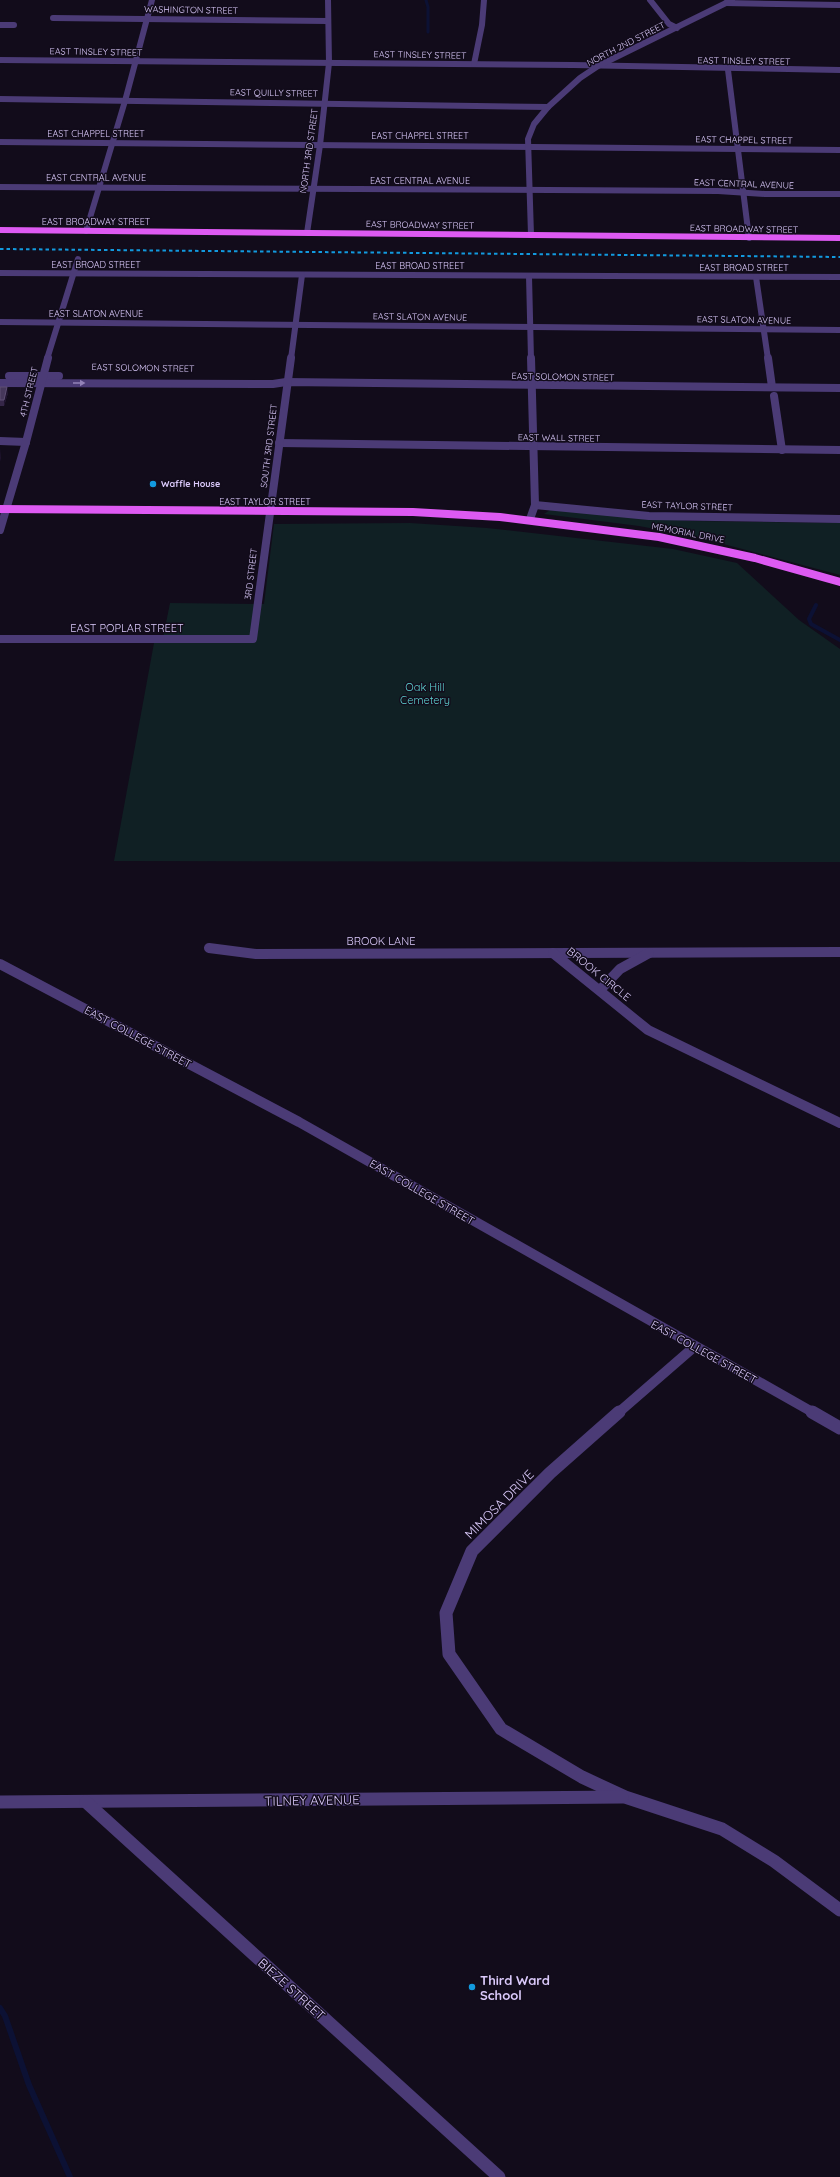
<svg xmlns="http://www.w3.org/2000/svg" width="840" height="2177" viewBox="0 0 840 2177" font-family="Quicksand,sans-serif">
  <rect width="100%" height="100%" fill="#120c1b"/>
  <g fill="#102024">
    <path d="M 550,510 L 691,521 L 840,523 L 840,575 L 697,537 L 639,526 L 544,514 Z"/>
    <path d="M 410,523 L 487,528 L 673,549 L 737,563 L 799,620 L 840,649 L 840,862 L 114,861 L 154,643 L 162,643 L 170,603 L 264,604 L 274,524 Z"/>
  </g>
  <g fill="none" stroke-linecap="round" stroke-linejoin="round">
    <path stroke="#0c1134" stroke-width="3" d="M 426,0 L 428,7 L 428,32"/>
    <path stroke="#0c1134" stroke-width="4" d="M 816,605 L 809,619 L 811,624 L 840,640"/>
    <path stroke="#0c1134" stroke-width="6" d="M 0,2008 L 5,2016 L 29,2085 L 70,2177"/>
    <g stroke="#4b3b76" stroke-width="6">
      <path d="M 650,0 L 669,24 L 677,28"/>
      <path d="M 726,3 L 840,5"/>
      <path d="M 53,18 L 328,21"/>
      <path d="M 0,25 L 14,25"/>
      <path d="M 0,60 L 573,65 L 840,70"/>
      <path d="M 474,64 L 482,25 L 484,0"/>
      <path d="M 728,70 L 749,238"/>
      <path d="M 0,99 L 548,107"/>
      <path d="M 0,142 L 840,150"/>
      <path d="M 0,187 L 718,191 L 765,194 L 840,194"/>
      <path d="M 86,231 L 125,101 L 152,0"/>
      <path d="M 307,233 L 320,145 L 329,63 L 328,0"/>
      <path d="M 531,235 L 528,139 L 534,124 L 548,107 L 580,78 L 598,66 L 732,0"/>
      <path d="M 0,273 L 840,277"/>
      <path d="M 529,276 L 531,359"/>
      <path d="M 756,277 L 768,359"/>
      <path d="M 0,322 L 840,330"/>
      <path d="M 47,359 L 78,259"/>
      <path d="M 291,359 L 302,275"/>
    </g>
    <g stroke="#4b3b76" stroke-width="8">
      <path d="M 768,358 L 772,387"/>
      <path d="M 9,376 L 59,376"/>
      <path d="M 0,383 L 273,384 L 286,382 L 840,388"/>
      <path d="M 774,396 L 782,450"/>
      <path d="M 0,441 L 26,442"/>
      <path d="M 279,443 L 840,450"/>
      <path d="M 535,505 L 649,516 L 840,519"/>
      <path d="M 530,519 L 535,505 L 531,358"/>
      <path d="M 0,530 L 26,442 L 48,358"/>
      <path d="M 0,639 L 253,639 L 291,358"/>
    </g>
    <g stroke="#4b3b76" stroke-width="10">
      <path d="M 209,948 L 256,954 L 840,952"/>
      <path d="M 553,953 L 648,1030 L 840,1123"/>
      <path d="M 0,964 L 299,1122 L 814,1413"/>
      <path d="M 600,990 L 620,969 L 649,953"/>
      <path d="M 618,1413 L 694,1347"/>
    </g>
    <g stroke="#4b3b76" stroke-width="13">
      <path d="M 619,1412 L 550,1473 L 472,1551 L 446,1613 L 449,1654 L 501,1729 L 582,1777 L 625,1797 L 722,1829 L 774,1861 L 840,1910"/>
      <path d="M 812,1412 L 840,1428"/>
      <path d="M 0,1802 L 622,1797"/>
      <path d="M 86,1802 L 499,2177"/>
    </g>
    <path stroke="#dd5af2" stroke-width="6" d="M 0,230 L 840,238"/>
    <path stroke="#dd5af2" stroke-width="8" d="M 0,509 L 413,512 L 500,517 L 659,537 L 755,558 L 840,582"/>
    <path stroke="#129adf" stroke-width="2" stroke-dasharray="3.5 3" stroke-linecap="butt" d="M 0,249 L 840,257"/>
  </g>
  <path fill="#352648" d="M 0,387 L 8,393 L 4,406 L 0,406 Z"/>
  <g fill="#1f142e">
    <path d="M 7,387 L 8,393 L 4,406 L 4,400 Z"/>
    <path d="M 0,448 L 1,458 L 0,462 Z"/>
  </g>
  <path fill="#46385b" stroke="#5e4f74" d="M 0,387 L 7,387 L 4,400 L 0,400 Z"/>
  <defs><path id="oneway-solid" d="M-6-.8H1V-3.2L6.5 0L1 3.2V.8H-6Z"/></defs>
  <use fill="#9382b8" href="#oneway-solid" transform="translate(79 383)"/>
  <g fill="#129adf" stroke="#120c1b" stroke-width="1.5">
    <circle cx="153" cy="484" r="4"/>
    <circle cx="472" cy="1987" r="4"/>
  </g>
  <g text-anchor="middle" stroke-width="3" stroke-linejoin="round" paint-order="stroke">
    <g font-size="9" fill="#dbcafb" stroke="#120c1b">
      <text transform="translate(191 10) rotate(1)" y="3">WASHINGTON STREET</text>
      <text transform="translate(626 44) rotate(-27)" y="3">NORTH 2ND STREET</text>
      <text transform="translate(96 52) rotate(1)" y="3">EAST TINSLEY STREET</text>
      <text transform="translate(420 55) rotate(1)" y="3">EAST TINSLEY STREET</text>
      <text transform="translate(744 61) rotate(1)" y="3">EAST TINSLEY STREET</text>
      <text transform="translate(274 93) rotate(1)" y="3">EAST QUILLY STREET</text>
      <text x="96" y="137">EAST CHAPPEL STREET</text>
      <text x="420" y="139">EAST CHAPPEL STREET</text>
      <text transform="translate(744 140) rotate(1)" y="3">EAST CHAPPEL STREET</text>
      <text transform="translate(309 151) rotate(-82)" y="3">NORTH 3RD STREET</text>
      <text x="96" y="181">EAST CENTRAL AVENUE</text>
      <text x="420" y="184">EAST CENTRAL AVENUE</text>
      <text transform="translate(744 184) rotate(2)" y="3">EAST CENTRAL AVENUE</text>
      <text x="96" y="225">EAST BROADWAY STREET</text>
      <text transform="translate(420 225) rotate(1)" y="3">EAST BROADWAY STREET</text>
      <text transform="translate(744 229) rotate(1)" y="3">EAST BROADWAY STREET</text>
      <text x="96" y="268">EAST BROAD STREET</text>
      <text x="420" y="269">EAST BROAD STREET</text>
      <text x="744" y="271">EAST BROAD STREET</text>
      <text x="96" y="317">EAST SLATON AVENUE</text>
      <text transform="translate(420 317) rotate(1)" y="3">EAST SLATON AVENUE</text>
      <text transform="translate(744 320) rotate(1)" y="3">EAST SLATON AVENUE</text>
      <text transform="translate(143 368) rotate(1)" y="3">EAST SOLOMON STREET</text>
      <text transform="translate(563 377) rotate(1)" y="3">EAST SOLOMON STREET</text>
      <text transform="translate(29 392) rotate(-76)" y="3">4TH STREET</text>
      <text transform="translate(559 438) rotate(1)" y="3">EAST WALL STREET</text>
      <text transform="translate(269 446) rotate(-83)" y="3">SOUTH 3RD STREET</text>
      <text x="265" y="505">EAST TAYLOR STREET</text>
      <text transform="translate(687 506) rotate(2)" y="3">EAST TAYLOR STREET</text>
      <text transform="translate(688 533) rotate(11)" y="3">MEMORIAL DRIVE</text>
      <text transform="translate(251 574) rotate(-83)" y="3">3RD STREET</text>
    </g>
    <g font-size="9" font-weight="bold" fill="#dbcafb" stroke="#120c1b" text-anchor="start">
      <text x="161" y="487">Waffle House</text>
    </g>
    <g font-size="11" fill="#dbcafb" stroke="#120c1b">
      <text x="127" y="632">EAST POPLAR STREET</text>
      <text x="381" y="945">BROOK LANE</text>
      <text transform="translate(599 974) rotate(39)" y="4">BROOK CIRCLE</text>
      <text transform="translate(138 1037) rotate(28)" y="4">EAST COLLEGE STREET</text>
      <text transform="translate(422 1192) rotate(30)" y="4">EAST COLLEGE STREET</text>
      <text transform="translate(704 1352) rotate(29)" y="4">EAST COLLEGE STREET</text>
    </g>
    <g font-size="11" fill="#5ed3d2" stroke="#120c1b">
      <text x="425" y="691">Oak Hill<tspan x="425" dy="13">Cemetery</tspan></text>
    </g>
    <g font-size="13" fill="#dbcafb" stroke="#120c1b">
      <text transform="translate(499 1504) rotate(-45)" y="5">MIMOSA DRIVE</text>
      <text transform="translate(312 1800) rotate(-1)" y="5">TILNEY AVENUE</text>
      <text transform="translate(292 1989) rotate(42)" y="5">BIEZE STREET</text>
    </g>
    <g font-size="13" font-weight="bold" fill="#dbcafb" stroke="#120c1b" text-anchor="start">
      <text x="480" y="1985">Third Ward<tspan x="480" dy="15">School</tspan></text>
    </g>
  </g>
</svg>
